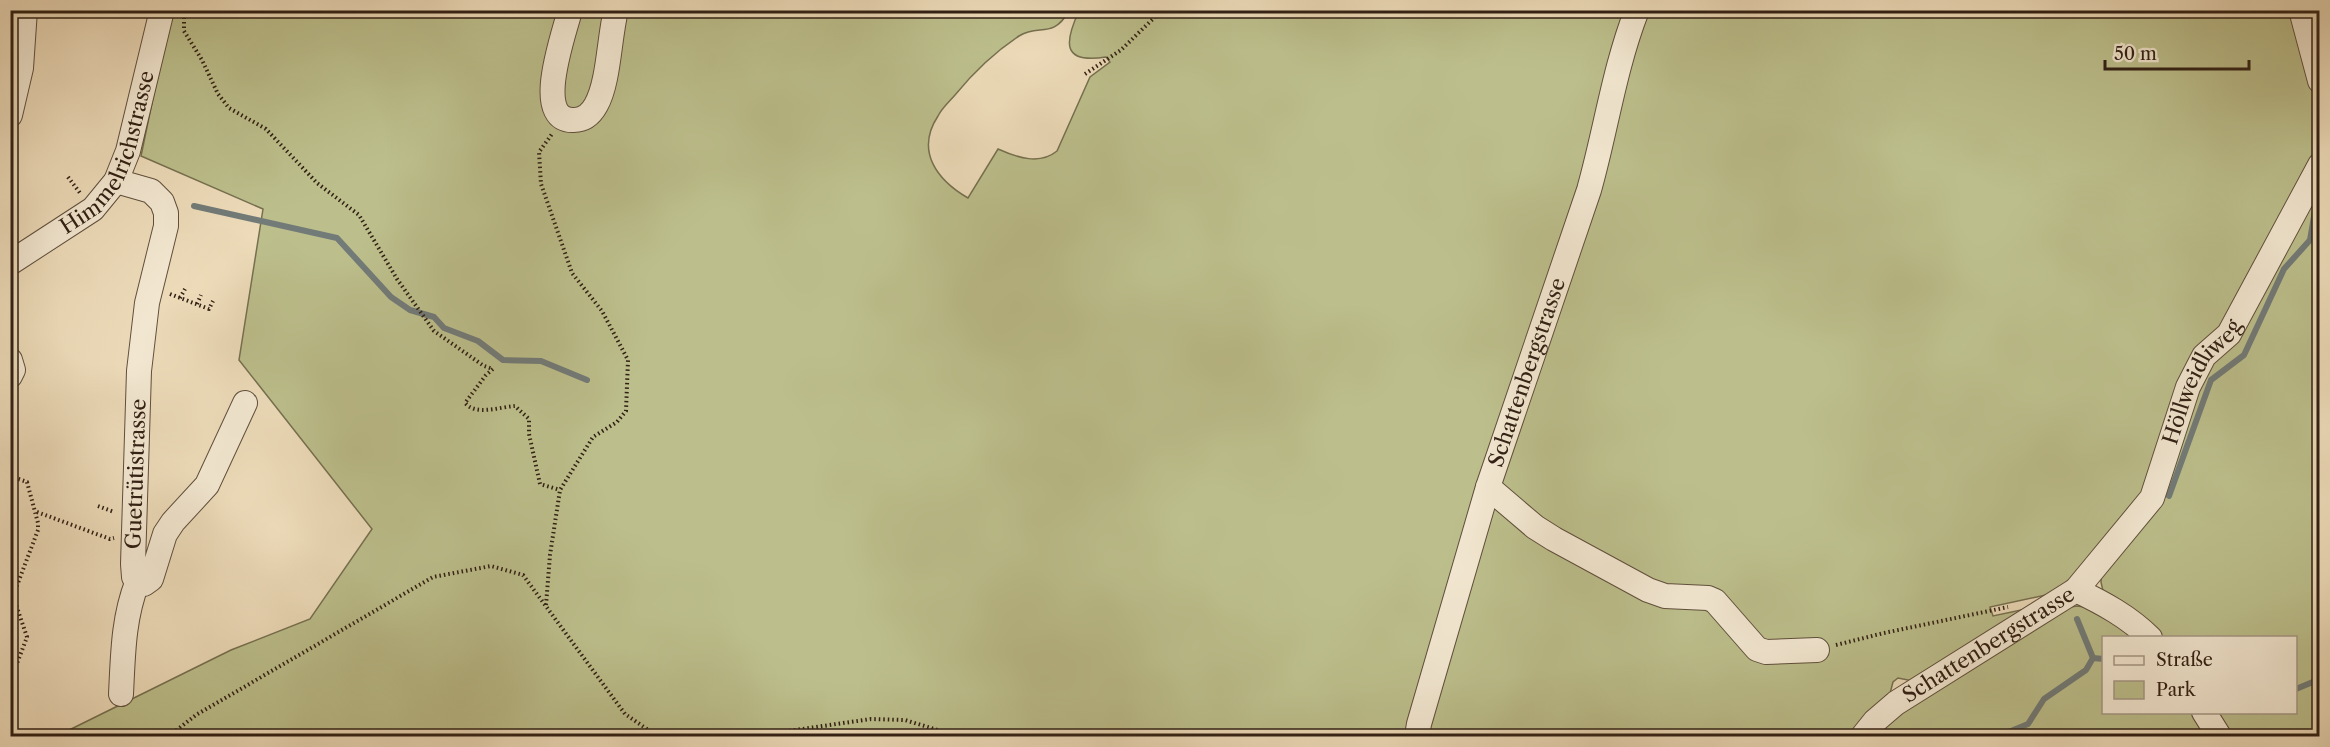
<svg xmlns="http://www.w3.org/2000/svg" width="2330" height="747" viewBox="0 0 2330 747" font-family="'Libre Caslon Text',serif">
  <rect width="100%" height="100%" fill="#eddbb9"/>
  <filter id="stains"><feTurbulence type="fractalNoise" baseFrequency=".00333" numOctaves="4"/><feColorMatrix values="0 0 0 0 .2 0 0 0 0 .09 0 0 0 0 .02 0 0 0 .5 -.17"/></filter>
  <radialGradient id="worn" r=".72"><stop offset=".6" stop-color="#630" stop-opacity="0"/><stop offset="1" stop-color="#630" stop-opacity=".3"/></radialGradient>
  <g fill="#bcbf8c" stroke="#767050" stroke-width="1.5" fill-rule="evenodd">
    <path d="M 171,11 L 564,11 L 555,123 C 568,132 576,134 590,126 L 621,11 L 1069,11 C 1052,40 1039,23 1019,36 C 995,52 973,73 955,95 C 949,102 942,108 938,116 C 915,151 937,180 968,198 L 998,149 C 1018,158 1040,165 1057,151 L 1090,77 L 1110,62 L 1106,57 C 1062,64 1064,43 1079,11 L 2319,11 L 2319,736 L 1868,736 L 2058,609 L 2077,606 L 2091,608 L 2103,591 L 2101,582 L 2102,569 L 2076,574 L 2054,592 L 2046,595 L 1990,607 L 1993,616 L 2040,606 L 1918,682 L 1898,678 L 1893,682 L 1888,701 L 1856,736 L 57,736 L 231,650 L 310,619 L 372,529 L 239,360 L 263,209 L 141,156 ZM 2104,638 L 2296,638 L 2296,712 L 2104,712 Z"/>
    <path d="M 574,11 L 610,11 L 598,73 L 582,110 L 567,109 L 559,79 Z"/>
  </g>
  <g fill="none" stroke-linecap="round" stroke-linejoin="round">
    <g stroke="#727b78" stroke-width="6">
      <path d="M 194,206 L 337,238 L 391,297 L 410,310 L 434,317 L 444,328 L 478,341 L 503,360 L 541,361 L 587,380"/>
      <path d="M 2169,496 L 2211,380 L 2244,355 L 2284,269 L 2310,240 L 2316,205 L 2320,202"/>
      <path d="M 2077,619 L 2093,658"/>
      <path d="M 2093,658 L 2104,659"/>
      <path d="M 2296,689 L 2320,679"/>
      <path d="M 1999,736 L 2028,724 L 2044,699 L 2086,670 L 2093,658"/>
    </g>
    <g stroke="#604f3d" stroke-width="26">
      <g id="minor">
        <path d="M 570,10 C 565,32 531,122 574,120 C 584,120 591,114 596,105 C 609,82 609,38 616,10"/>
        <path d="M 2301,10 L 2320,81"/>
        <path d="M 10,115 L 21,68 L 25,10"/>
        <path d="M 116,181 L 151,191 L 162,202 L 166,213 L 166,226 L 147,303 L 139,371 L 133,564 L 134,577 L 137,583 L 144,584 L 151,579 L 165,534 L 173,522 L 207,485 L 245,403"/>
        <path id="s1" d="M 10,263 L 93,209 L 116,181 L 128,151 L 162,10"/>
        <path d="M 10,360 L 13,370 L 10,376"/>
        <path d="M 1488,487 L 1535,527 L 1554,539 L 1648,590 L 1665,596 L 1708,598 L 1715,601 L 1757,649 L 1766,652 L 1817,650"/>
        <path d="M 2076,590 C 2103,603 2129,617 2150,638"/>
        <path d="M 121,694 C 123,656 123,619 137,583"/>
        <path d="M 2204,712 L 2219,736"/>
        <path id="s2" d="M 1417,736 L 1419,724 L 1488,487 L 1589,190 C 1606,130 1614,69 1637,10"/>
        <path id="s3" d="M 1863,736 L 1875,721 L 1896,703 L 2076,590 L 2152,498 L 2188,387 L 2204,356 L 2229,334 L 2320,165"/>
      </g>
    </g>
    <g stroke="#312014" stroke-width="4" stroke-dasharray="1.5 3" stroke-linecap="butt">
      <path d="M 189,10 L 184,18 L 184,31 L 202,60 L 218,94 L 229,108 L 266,129 L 317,183 L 359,215 L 397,279 L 434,331 L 484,366 L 493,369 L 486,375 L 465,403 C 476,416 499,407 515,406 L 529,419 L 529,434 L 540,484 L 560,490"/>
      <path d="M 1085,74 L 1121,50 L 1162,10"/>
      <path d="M 68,177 L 80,193"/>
      <path d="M 170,294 L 209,309 L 213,301"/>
      <path d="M 180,298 L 185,289"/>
      <path d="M 197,304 L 201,295"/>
      <path d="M 10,476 L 27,482 L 38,523 L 38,530 L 13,596 L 27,637 L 10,682"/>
      <path d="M 98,506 L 114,512"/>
      <path d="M 37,512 L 110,539 L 114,538"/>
      <path d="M 546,605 L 550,555 L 560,490 L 593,437 L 617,422 L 626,411 L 628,360 L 602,311 L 572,273 L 541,184 L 539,152 L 552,134"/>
      <path d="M 1836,645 L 1884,633 L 2008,607"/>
      <path d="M 169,736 L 196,715 L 433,577 L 491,566 L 523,575 L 625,714 L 657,736"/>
      <path d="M 754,736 L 871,719 L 905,720 L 957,736"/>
      <path d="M 1118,736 L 1175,732 L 1185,736"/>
    </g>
    <use href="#minor" stroke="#f3e8d2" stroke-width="24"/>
  </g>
  <g text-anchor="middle" stroke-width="4.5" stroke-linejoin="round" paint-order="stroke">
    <g font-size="21" fill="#312014" stroke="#f3e8d2">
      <text dy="7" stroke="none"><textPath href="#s1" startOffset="156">Himmelrichstrasse</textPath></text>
      <text dy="7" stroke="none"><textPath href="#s2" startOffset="380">Schattenbergstrasse</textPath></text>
      <text dy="7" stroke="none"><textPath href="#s3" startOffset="507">Höllweidliweg</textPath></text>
      <text transform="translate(136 474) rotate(-88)" y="7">Guetrütistrasse</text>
      <text dy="7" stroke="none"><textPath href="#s3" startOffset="156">Schattenbergstrasse</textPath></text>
    </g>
  </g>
  <rect width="2330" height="747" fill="none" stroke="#eddbb9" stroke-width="36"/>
  <rect x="12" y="12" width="2306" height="723" fill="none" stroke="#312014" stroke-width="3"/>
  <rect x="18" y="18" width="2294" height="711" fill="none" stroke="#312014" stroke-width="1.5"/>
  <rect x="2102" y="636" width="195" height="78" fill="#f3e8d2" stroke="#a59886" stroke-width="1.5"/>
  <rect x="2114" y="656" width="30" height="9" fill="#f3e8d2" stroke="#a59886" stroke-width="1.5"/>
  <text x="2156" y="666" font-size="18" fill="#312014">Straße</text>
  <rect x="2114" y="681" width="30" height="18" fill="#bcbf8c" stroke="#a59886" stroke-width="1.5"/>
  <text x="2156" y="696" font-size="18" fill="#312014">Park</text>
  <path d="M2105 60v9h144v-9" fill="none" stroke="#312014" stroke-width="3"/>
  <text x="2114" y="60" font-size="18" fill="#312014" stroke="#f3e8d2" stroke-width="4.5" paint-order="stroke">50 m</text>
  <rect width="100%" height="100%" filter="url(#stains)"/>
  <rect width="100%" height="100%" fill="url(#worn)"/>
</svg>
